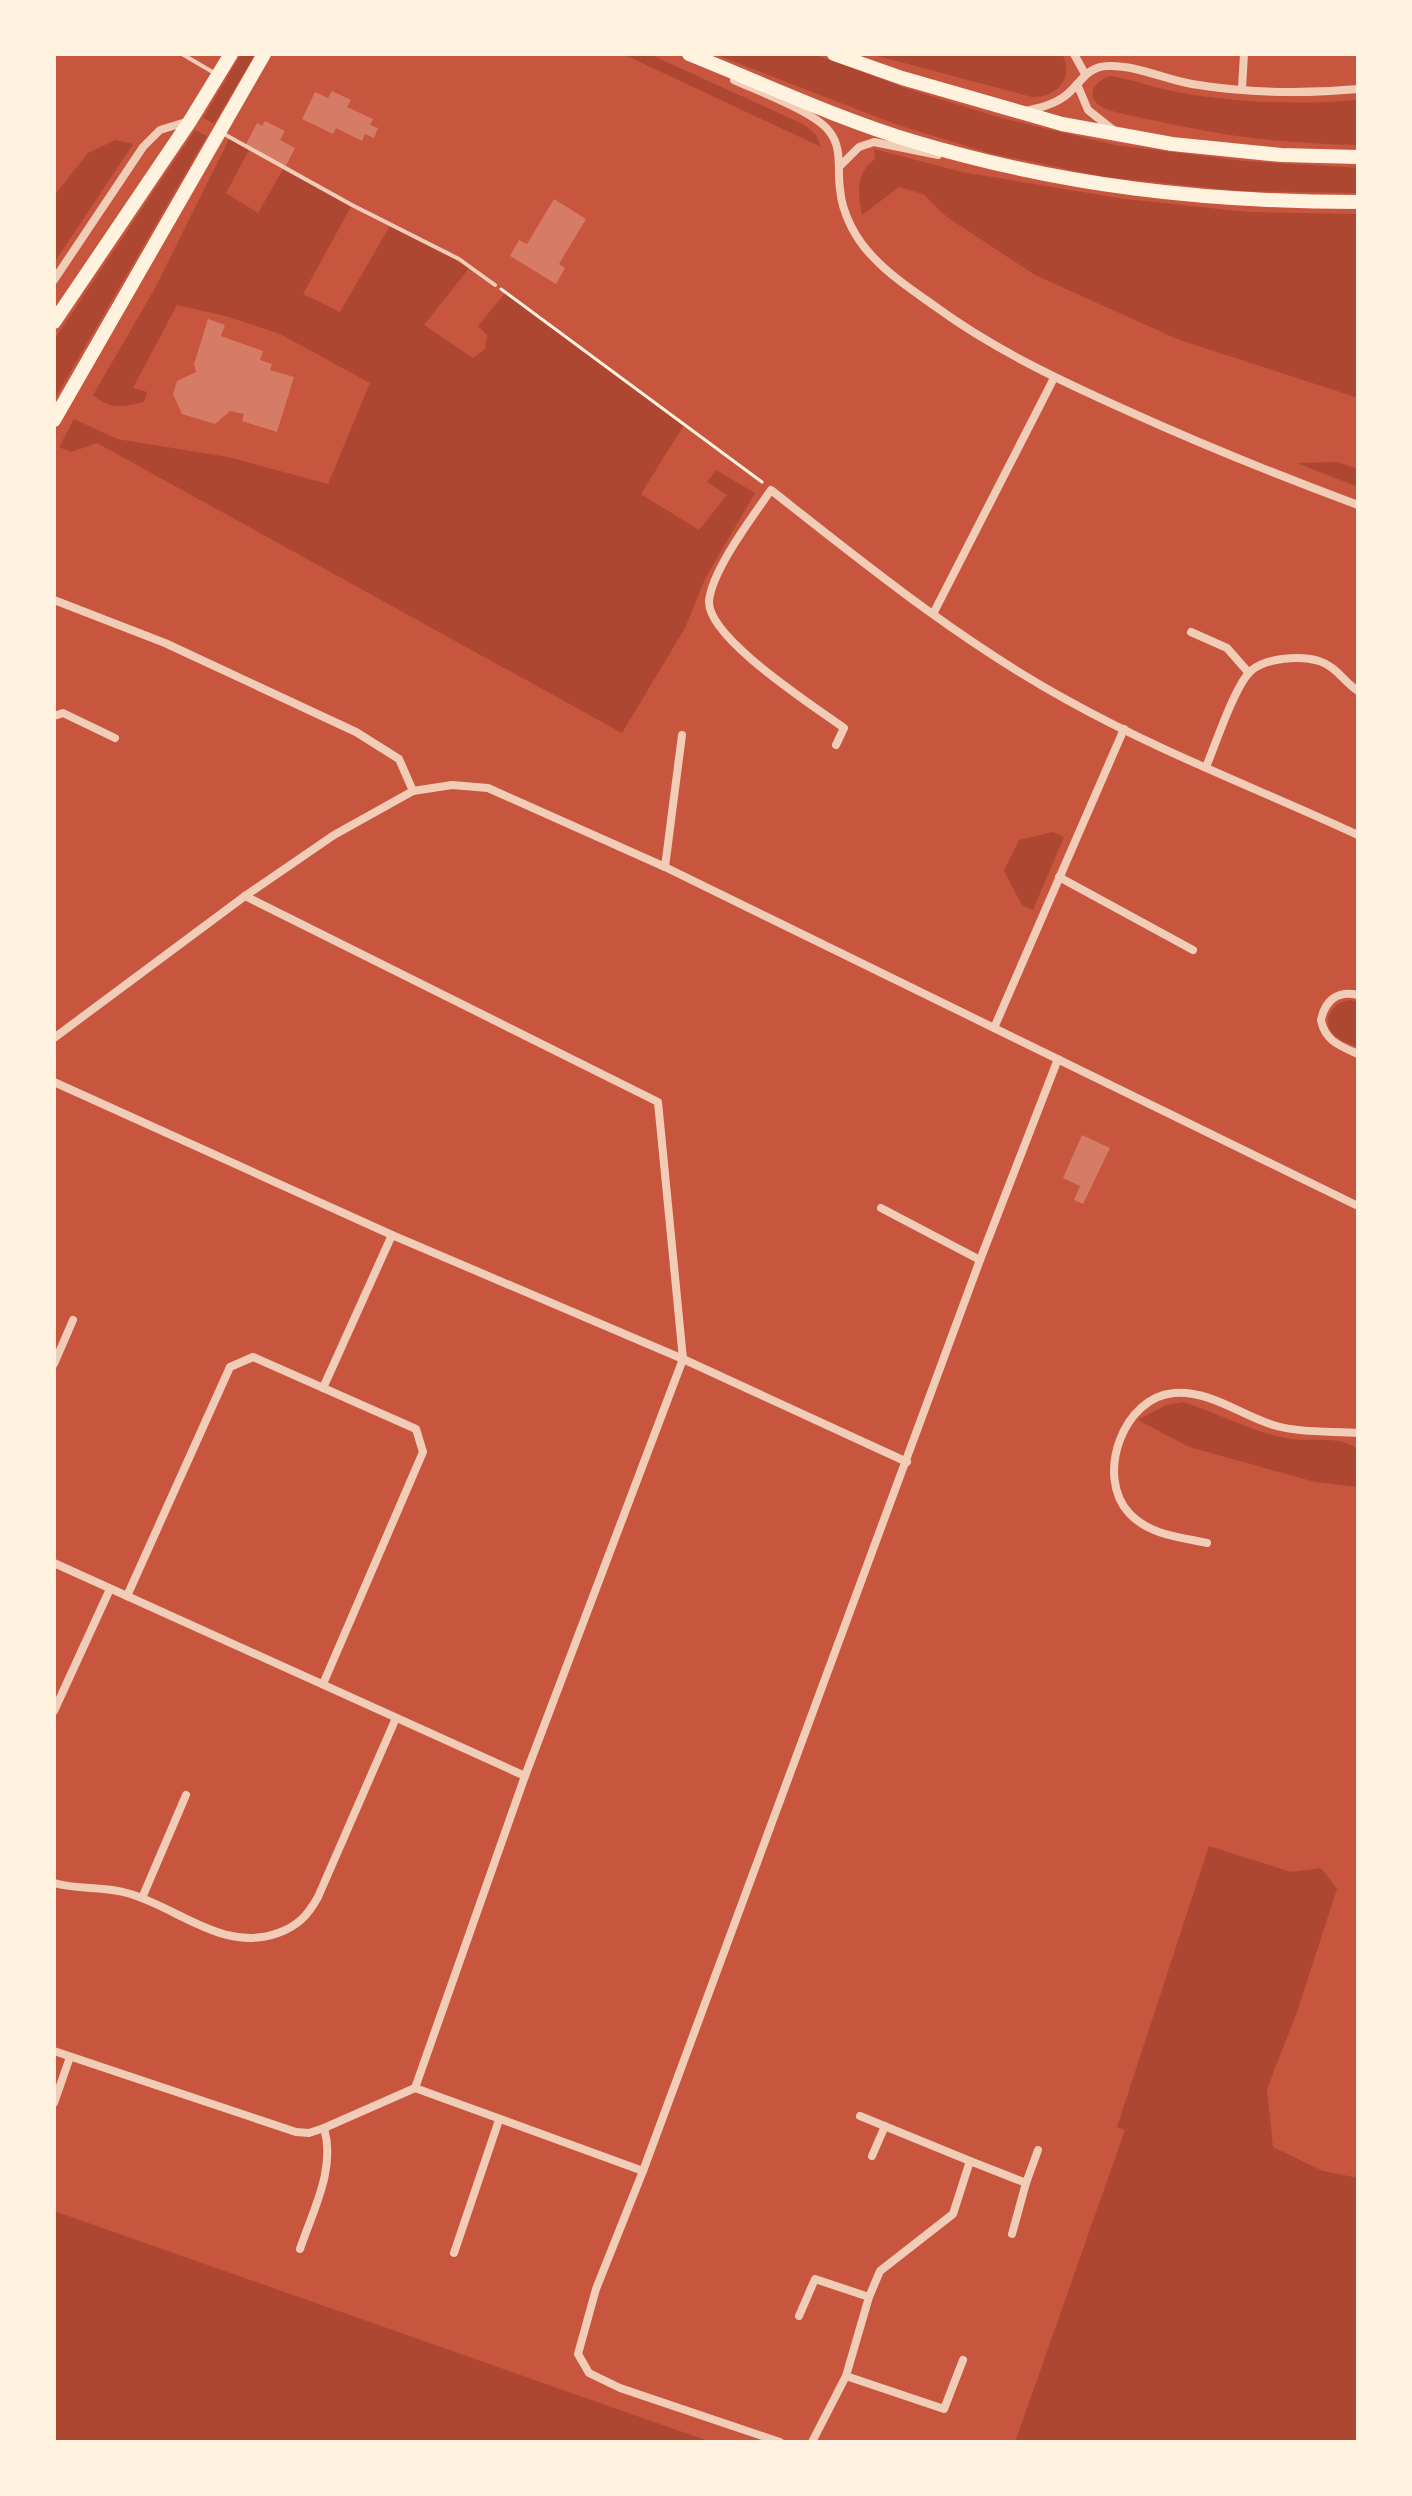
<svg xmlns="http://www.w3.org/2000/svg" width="1412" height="2496" viewBox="0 0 1412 2496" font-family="'Titillium Web',sans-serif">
  <rect width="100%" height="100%" fill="#c8553d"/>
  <g fill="#ae4732">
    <path d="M 241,54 L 255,54 L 214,124 L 203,118 Z"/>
    <path d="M 623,54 L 649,54 L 805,125 L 816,135 L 821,147 Z"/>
    <path d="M 714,54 L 814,54 L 908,89 L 1001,118 L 1115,145 L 1243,161 L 1358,168 L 1358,193 L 1240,191 L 1105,177 L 989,153 L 895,124 Z"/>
    <path d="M 870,54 L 1062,54 C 1075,77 1057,98 1032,97 Z"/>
    <path d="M 1110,76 C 1133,79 1154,88 1177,92 C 1235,103 1299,105 1358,100 L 1358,145 C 1329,145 1300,142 1271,140 C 1228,136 1184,127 1142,118 C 1130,115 1117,113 1106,109 C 1084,100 1092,81 1110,76 Z"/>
    <path d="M 195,130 L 207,136 L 54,400 L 54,340 Z"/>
    <path d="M 230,137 L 249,150 L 226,193 L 258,213 L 283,169 L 352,205 L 303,294 L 340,312 L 391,224 L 470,267 L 424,325 L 473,358 L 485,349 L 487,335 L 478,326 L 505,293 L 684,425 L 641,494 L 699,530 L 727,495 L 707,482 L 716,470 L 755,493 L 705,579 L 685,628 L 622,733 L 97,443 L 71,452 L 59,447 L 74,419 L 117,439 L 228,457 L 328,484 L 370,383 L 280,334 L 229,317 L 177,305 L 133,388 L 147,392 L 144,402 C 123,407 110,410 93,395 L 154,290 Z"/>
    <path d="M 115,140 L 133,144 L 54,263 L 54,196 L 88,153 Z"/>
    <path d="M 874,149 L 962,172 L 1125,199 L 1248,212 L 1358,214 L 1358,398 L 1177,339 L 1035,275 L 947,217 L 923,194 L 899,187 L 862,215 C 858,192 855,174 875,159 Z"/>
    <path d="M 1337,462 L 1358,469 L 1358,487 L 1297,463 Z"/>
    <path d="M 1053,832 L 1064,837 L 1033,910 L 1022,905 L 1004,871 L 1019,840 Z"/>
    <path d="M 1350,1000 L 1358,1002 L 1358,1047 C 1350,1044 1340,1041 1334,1035 C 1320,1020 1333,1002 1350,1000 Z"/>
    <path d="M 1183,1402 C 1219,1413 1253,1433 1291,1439 C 1312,1442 1342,1435 1358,1450 L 1358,1487 L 1315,1482 L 1189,1447 L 1138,1420 L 1166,1405 Z"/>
    <path d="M 1209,1846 L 1291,1872 L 1321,1868 L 1337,1889 L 1297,2012 L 1267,2089 L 1273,2147 L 1323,2171 L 1358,2178 L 1358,2442 L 1015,2442 L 1125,2130 L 1117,2127 Z"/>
    <path d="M 54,2211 L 711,2442 L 54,2442 Z"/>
  </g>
  <g fill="#d67c66">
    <path d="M 332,91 L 351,100 L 347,107 L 373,119 L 370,125 L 378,128 L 374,138 L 365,134 L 362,141 L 336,128 L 333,134 L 302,119 L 315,92 L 328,98 Z"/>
    <path d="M 265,121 L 285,131 L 280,140 L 295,148 L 285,168 L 245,146 L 257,123 L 262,126 Z"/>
    <path d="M 554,199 L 586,219 L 559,264 L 565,268 L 556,284 L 510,256 L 519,240 L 527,244 Z"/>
    <path d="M 208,319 L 225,325 L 221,336 L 263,351 L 260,360 L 272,364 L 270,370 L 294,377 L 277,432 L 242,421 L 244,414 L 230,411 L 215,424 L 182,414 L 173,394 L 177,381 L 196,372 L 194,364 Z"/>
    <path d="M 1082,1135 L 1110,1148 L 1083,1204 L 1074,1200 L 1080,1186 L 1063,1178 Z"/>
  </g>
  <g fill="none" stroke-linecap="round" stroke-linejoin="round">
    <path stroke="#fff3e0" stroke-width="3" d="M 501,289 L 762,482"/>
    <g stroke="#f1ccb7" stroke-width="4">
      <path d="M 182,54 L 216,74"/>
      <path d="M 224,134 L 352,205 L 459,259 L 495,285"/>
    </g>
    <g stroke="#f1ccb7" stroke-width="8">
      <path d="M 1074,54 L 1085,74"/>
      <path d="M 734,80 C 758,91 815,112 829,131 C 843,148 837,169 840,189 C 842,214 856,240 874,258 C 892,277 915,292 936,307 C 995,350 1061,381 1128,411 C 1203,445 1280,476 1358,505"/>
      <path d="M 1077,84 L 1088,110 L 1112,129"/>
      <path d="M 1242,88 L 1244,54"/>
      <path d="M 1025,111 C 1039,108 1053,105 1065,96 C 1080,85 1086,66 1108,66 C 1136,65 1164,79 1192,84 C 1246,93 1304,94 1358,89"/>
      <path d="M 841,165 L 859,147 L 874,142 L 938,155"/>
      <path d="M 54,280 L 143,147 L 160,130 L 186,122"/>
      <path d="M 54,600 L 165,643 L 356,732 L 399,759 L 413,791"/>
      <path d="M 933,614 L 1054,378"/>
      <path d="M 1191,632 L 1227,648 L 1249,673"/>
      <path d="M 54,716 L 63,713 L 115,738"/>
      <path d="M 836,745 L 844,728 C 814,706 707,638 709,601 C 712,570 753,516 771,490 C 865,564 961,642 1067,700 C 1160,752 1261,790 1358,835"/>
      <path d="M 1206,767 C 1215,746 1236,682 1252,670 C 1267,658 1300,655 1319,661 C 1336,666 1344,682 1358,691"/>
      <path d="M 665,867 L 682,735"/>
      <path d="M 1059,877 L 1193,950"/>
      <path d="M 245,896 L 658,1102 L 683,1359 L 525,1776 L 415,2088"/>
      <path d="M 1358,995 C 1338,990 1325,1000 1321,1020 C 1325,1041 1340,1046 1358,1054"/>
      <path d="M 994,1028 L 1124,729"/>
      <path d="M 54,1038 L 245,896 L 334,835 L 413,791 L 452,785 L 488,788 L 665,867 L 1358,1206"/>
      <path d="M 54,1082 L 392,1235 L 683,1359 L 907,1462"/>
      <path d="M 881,1208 L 980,1260"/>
      <path d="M 54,1364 L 73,1320"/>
      <path d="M 323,1388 L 392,1235"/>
      <path d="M 1207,1543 C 1180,1537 1149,1535 1129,1513 C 1095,1476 1123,1397 1174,1393 C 1209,1390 1241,1415 1273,1425 C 1299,1433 1331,1431 1358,1433"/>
      <path d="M 54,1563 L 525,1776"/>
      <path d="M 127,1596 L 230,1367 L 253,1357 L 416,1429 L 423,1452 L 323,1684"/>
      <path d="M 54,1711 L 110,1589"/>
      <path d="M 54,1883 C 78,1890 103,1886 127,1893 C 178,1907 223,1953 278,1933 C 298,1926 308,1915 318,1897 L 396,1718"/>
      <path d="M 142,1898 L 186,1795"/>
      <path d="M 54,2051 L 296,2132 L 309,2133 L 324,2128 L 415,2088 L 643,2171"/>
      <path d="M 54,2103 L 70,2057"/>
      <path d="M 860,2116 L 970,2161"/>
      <path d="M 872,2156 L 885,2126"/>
      <path d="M 1026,2183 L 1038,2150"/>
      <path d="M 300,2249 C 313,2210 336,2169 324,2128"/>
      <path d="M 454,2253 L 499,2120"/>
      <path d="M 799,2316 L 815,2279 L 869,2297"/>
      <path d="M 846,2376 L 944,2409 L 963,2360"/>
      <path d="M 780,2442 L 620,2388 L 589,2373 L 578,2354 L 596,2289 L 643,2171 L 980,1260 L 1058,1059"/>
      <path d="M 812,2442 L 846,2376 L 869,2297 L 880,2271 L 953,2214 L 970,2161 L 1026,2183 L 1012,2234"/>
    </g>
    <g stroke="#fff3e0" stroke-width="14">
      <path d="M 689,54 C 764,84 838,119 915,142 C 1063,186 1204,202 1358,202"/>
      <path d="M 834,54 L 902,78 L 1062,124 L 1172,144 L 1281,155 L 1358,157"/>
      <path d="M 54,322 L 190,121 L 231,54"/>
      <path d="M 54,420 L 264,54"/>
    </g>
  </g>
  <rect width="1412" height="2496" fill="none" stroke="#fff3e0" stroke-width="112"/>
</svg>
